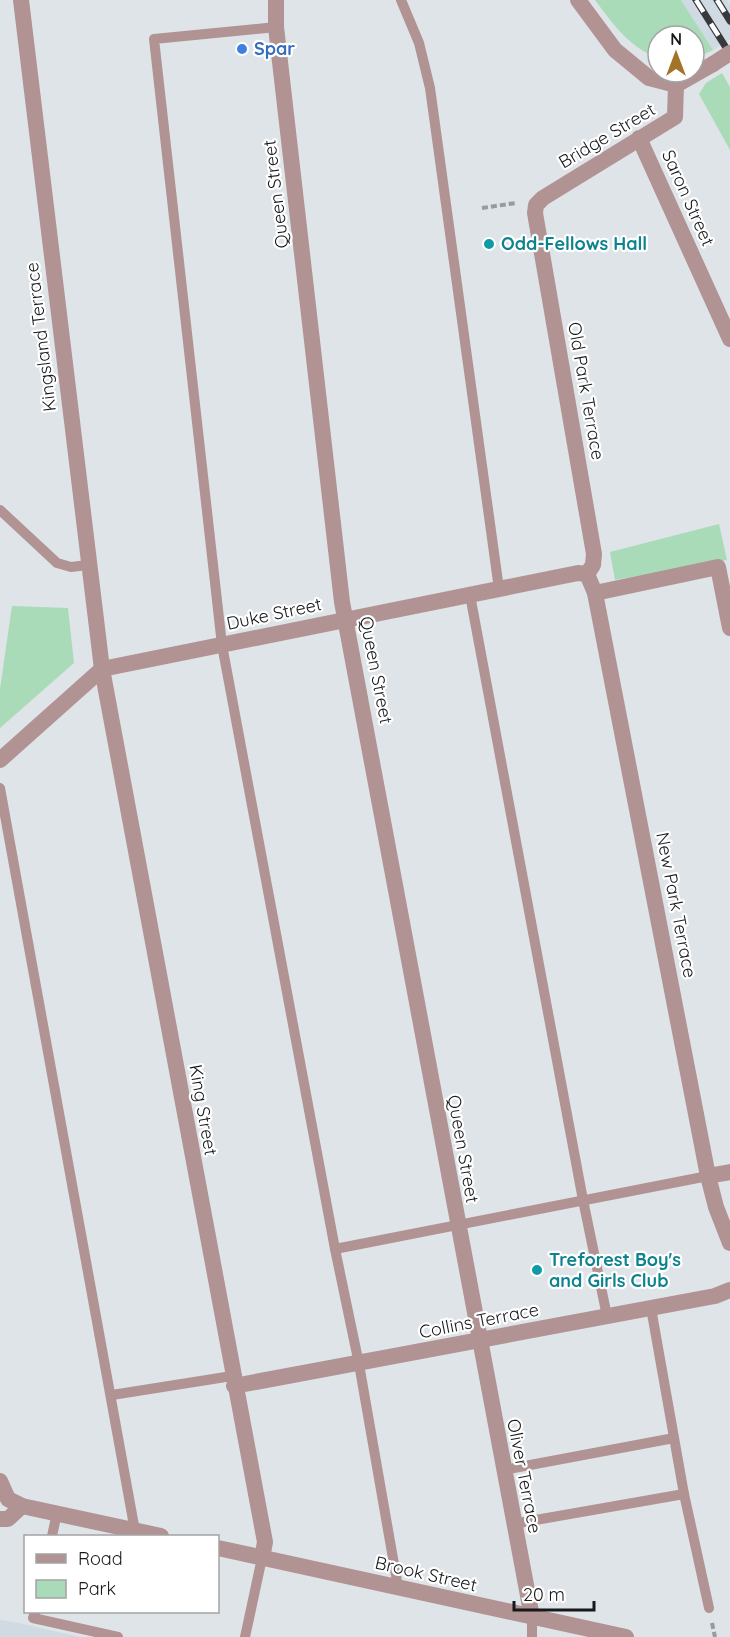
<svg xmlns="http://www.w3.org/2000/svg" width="730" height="1637" viewBox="0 0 730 1637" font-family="Quicksand,sans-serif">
  <rect width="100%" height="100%" fill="#dfe4e8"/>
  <g fill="#cfdae3">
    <path d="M 681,0 L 727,0 L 730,5 L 730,39 L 713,50 Z"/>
    <path d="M 0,1620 L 19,1623 L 80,1637 L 0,1637 Z"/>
  </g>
  <g fill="#a9dbb9">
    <path d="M 595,0 L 681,0 L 713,50 L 694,59 L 694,36 L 658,36 L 658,58 C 630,48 612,23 595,0 Z"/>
    <path d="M 722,73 L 730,87 L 730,150 L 699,94 L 706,83 Z"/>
    <path d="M 719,524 L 727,560 L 615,580 L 610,552 Z"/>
    <path d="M 12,606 L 68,608 L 74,663 L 0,728 L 0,689 Z"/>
  </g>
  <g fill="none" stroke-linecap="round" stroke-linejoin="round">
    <g stroke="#979b9e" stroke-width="4" stroke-dasharray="6 3" stroke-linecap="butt">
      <path d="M 482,208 L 516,203"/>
      <path d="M 712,1623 L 715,1637"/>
    </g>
    <g stroke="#b19394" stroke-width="10">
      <path d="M 401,0 L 419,43 L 430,88 L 499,589"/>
      <path d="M 276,27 L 154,39 L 222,645 L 335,1249 L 359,1364 L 398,1587"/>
      <path d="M 0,510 L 57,563 L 71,567 L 88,565"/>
      <path d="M 470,595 L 583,1200 L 607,1316"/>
      <path d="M 0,788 L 135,1531"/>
      <path d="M 335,1249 L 708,1176"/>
      <path d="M 651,1308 L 684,1494"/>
      <path d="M 112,1395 L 232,1376"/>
      <path d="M 503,1470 L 674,1438"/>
      <path d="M 513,1524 L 684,1494 L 709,1608"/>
      <path d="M 52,1536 L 57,1513"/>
      <path d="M 35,1612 L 33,1618 L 118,1637"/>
      <path d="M 532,1617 L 532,1637"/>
      <path d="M 245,1637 L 262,1558"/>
    </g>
    <g stroke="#b19394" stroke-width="16">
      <path d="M 21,0 L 102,669 L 265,1542 L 262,1558"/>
      <path d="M 276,0 L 276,27 L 342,602 L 532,1617"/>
      <path d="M 578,0 L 615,50 L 649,78 L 676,85"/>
      <path d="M 676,85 L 713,64"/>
      <path d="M 639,138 L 730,339"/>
      <path d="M 587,574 L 595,593 L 708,1176 L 716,1207 L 730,1243"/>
      <path d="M 587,574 L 593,565 L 594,554 L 535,213 L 536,205 L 543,198 L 675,117 L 676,85"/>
      <path d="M 595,593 L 718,567 L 730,628"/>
      <path d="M 0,760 L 102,669 L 578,573 L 587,574"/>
      <path d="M 708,1176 L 730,1172"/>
      <path d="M 234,1386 L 715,1296 L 730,1290"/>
      <path d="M 0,1481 L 8,1499 L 22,1506 L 161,1536"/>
      <path d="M 0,1519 L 8,1519 L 22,1506"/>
      <path d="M 218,1548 L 626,1637"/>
    </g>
    <g stroke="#38393c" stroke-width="7">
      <g id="rail">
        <path d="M 696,0 L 730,54"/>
        <path d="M 717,0 L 730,21"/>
      </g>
    </g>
    <use href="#rail" stroke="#fff" stroke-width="4.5" stroke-dasharray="14" stroke-linecap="butt"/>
    <path stroke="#b19394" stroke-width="16" d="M 713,64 L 730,53"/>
  </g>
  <circle fill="#3f7fe0" stroke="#fff" stroke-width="2" cx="242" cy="49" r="6"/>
  <g fill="#0f9aa8" stroke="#fff" stroke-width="2">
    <circle cx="489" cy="244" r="6"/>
    <circle cx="537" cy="1270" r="6"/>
  </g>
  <g text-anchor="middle" stroke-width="4.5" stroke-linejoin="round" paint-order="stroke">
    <g font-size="18" font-weight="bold" fill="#366cbe" stroke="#fff" text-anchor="start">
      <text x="254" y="55">Spar</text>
    </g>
    <g font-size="18" fill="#17181a" stroke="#fff">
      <text transform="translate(607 136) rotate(-31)" y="6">Bridge Street</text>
      <text transform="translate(276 194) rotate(-97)" y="6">Queen Street</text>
      <text transform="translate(688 198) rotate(66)" y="6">Saron Street</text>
      <text transform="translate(41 337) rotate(-97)" y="6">Kingsland Terrace</text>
      <text transform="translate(586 391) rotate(80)" y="6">Old Park Terrace</text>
      <text transform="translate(274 614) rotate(-12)" y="6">Duke Street</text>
      <text transform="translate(376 670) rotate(79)" y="6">Queen Street</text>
      <text transform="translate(676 905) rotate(79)" y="6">New Park Terrace</text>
      <text transform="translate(203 1110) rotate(80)" y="6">King Street</text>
      <text transform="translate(463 1149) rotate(80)" y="6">Queen Street</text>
      <text transform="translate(479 1321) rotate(-11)" y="6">Collins Terrace</text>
      <text transform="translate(524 1476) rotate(79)" y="6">Oliver Terrace</text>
      <text transform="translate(426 1574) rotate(13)" y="6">Brook Street</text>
    </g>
    <g font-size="18" font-weight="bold" fill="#0d838f" stroke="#fff" text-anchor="start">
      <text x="501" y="250">Odd-Fellows Hall</text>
      <text x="549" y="1266">Treforest Boy's<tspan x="549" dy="21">and Girls Club</tspan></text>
    </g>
  </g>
  <rect x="24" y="1535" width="195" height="78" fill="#ffffff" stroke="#a2a3a3" stroke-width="1.5"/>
  <rect x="36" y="1554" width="30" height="9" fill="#b19394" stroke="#a2a3a3" stroke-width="1.5"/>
  <text x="78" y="1565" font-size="18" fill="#17181a">Road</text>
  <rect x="36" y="1580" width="30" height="18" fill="#a9dbb9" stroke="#a2a3a3" stroke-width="1.5"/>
  <text x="78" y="1595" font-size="18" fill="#17181a">Park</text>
  <g transform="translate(676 54)"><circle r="28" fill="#ffffff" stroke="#a2a3a3" stroke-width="1.5"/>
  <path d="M0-4.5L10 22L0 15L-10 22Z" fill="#a47329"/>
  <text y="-9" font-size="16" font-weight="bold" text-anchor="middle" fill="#17181a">N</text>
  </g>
  <path d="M514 1601v9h80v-9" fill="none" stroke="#17181a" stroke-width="3"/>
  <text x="523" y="1601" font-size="18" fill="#17181a" stroke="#ffffff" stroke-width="4.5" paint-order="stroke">20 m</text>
</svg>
